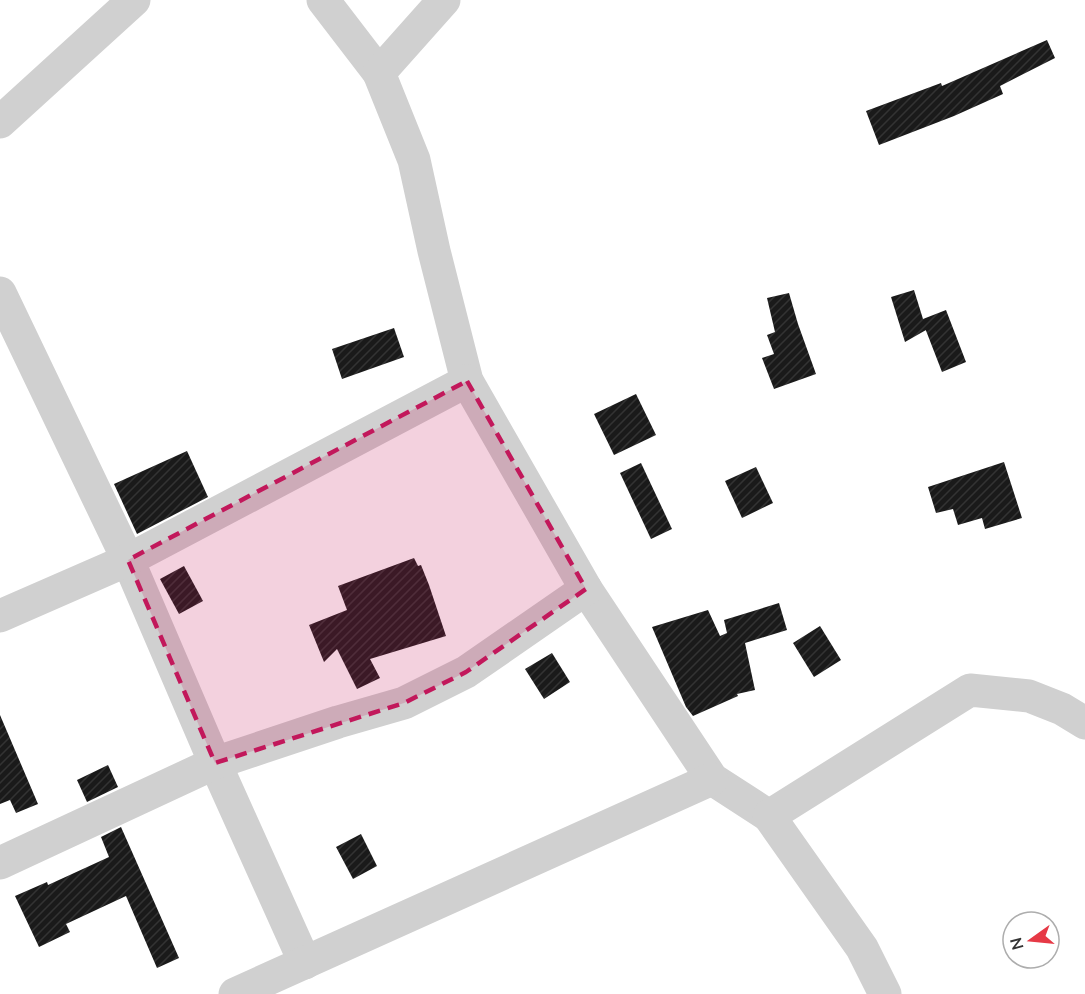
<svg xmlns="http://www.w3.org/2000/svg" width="1085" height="994" viewBox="0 0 1085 994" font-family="'Nunito Sans',sans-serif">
  <defs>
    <pattern id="building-hatch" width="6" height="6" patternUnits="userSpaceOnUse" patternTransform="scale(1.5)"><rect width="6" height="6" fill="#1a1a1a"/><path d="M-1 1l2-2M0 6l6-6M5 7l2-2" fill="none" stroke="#333"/></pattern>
  </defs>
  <rect width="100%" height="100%" fill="#fff"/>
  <g fill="url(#building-hatch)">
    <path d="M 1047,40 L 1055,58 L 1000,86 L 1003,94 L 954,116 L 879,145 L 866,111 L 941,83 L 942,86 Z"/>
    <path d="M 914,290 L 923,319 L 946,310 L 966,362 L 942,372 L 925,328 L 926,330 L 905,342 L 891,297 Z"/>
    <path d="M 789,293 L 798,324 L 816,374 L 774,389 L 762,358 L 774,354 L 767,335 L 775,332 L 767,298 Z"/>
    <path d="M 394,328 L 404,357 L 342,379 L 332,349 Z"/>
    <path d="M 636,394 L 656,435 L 614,455 L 594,414 Z"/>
    <path d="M 187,451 L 208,497 L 137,534 L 114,484 Z"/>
    <path d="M 1004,462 L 1022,518 L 985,529 L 982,518 L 958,525 L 953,509 L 936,513 L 928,487 Z"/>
    <path d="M 641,463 L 672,529 L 651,539 L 620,473 Z"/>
    <path d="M 756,467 L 773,503 L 742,518 L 725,481 Z"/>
    <path d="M 414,558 L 418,566 L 421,565 L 429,585 L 446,636 L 370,659 L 380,678 L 357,689 L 337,649 L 324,662 L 309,625 L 347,610 L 338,586 Z"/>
    <path d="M 184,566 L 203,601 L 179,614 L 160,579 Z"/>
    <path d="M 779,603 L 787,630 L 745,643 L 755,690 L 737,694 L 738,696 L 693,716 L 686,707 L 652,627 L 708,610 L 720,636 L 727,633 L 724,620 Z"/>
    <path d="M 820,626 L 841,660 L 814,677 L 793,643 Z"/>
    <path d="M 552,653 L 570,682 L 544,699 L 525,669 Z"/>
    <path d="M 0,715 L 38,804 L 16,813 L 10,800 L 0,804 Z"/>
    <path d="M 108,765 L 118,787 L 87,802 L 77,780 Z"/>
    <path d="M 121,827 L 179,958 L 157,968 L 126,896 L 66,924 L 70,932 L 39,947 L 15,896 L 47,882 L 48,885 L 109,857 L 101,837 Z"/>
    <path d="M 361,834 L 377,866 L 353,879 L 336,847 Z"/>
  </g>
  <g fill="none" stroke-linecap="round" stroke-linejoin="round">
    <g stroke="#d0d0d0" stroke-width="33">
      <path d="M 323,0 L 379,73"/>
      <path d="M 444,0 L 379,73 L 414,160 L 434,251 L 467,381 L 586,589 L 712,779 L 769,816"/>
      <path d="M 0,122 L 134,0"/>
      <path d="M 0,293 L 128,560 L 215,763 L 305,963"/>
      <path d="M 0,616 L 128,560 L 467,381"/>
      <path d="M 0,863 L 215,763 L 338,722 L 404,703 L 466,672 L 586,589"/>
      <path d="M 235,994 L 712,779"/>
      <path d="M 885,994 L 862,948 L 769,816 L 970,690 L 1029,696 L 1062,709 L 1085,723"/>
    </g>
  </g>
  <path fill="#c2185b" fill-opacity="0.2" stroke="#c2185b" stroke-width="4.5" stroke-dasharray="12 8" stroke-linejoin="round" d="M 467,381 L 586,589 L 466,672 L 404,703 L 215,763 L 128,560 Z"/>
  <g transform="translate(1031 940) rotate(255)"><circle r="28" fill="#ffffff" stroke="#adadad" stroke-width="1.5"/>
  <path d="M0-4.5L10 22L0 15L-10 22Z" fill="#e63946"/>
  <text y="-9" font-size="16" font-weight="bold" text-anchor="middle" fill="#333333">N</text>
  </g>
</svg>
